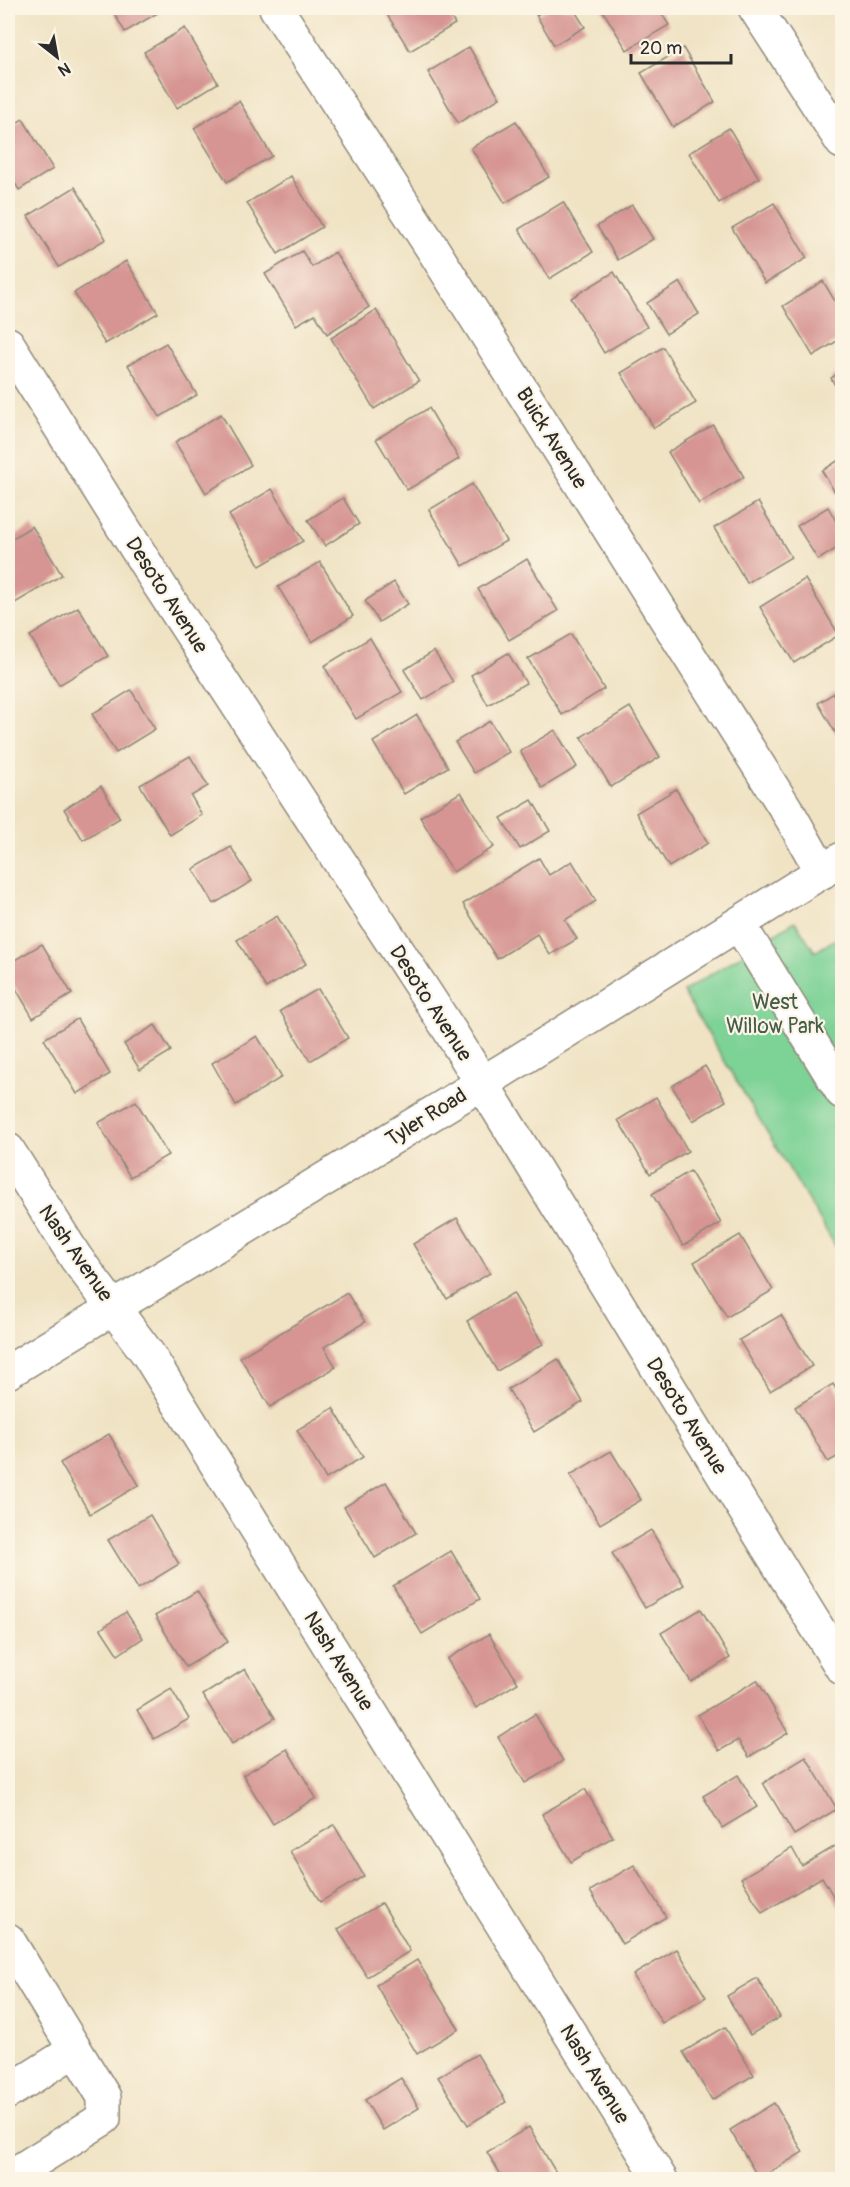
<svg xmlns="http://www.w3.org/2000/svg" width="850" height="2187" viewBox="0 0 850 2187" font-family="Pangolin,sans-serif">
  <rect width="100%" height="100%" fill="#fcf5e5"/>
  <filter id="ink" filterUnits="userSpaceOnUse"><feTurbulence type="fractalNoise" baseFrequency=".0167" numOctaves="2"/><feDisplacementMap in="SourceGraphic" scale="12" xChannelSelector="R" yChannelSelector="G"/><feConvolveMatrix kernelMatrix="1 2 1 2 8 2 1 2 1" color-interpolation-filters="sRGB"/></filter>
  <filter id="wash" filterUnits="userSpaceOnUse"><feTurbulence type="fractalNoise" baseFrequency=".008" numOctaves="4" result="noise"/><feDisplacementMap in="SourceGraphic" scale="24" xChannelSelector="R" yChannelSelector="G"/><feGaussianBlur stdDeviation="1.35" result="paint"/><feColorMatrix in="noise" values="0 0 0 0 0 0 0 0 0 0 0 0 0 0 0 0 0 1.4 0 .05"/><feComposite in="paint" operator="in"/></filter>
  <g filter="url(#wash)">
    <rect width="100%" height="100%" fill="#f0e3c4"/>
    <path fill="#7dd296" stroke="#547e60" stroke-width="1.5" d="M 795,921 L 815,952 L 842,935 L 842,1257 L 683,992 Z"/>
    <g id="blocks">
      <g fill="#d69492">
        <path d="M 111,8 L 166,8 L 125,32 Z"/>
        <path d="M 383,8 L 445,8 L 455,24 L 410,51 Z"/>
        <path d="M 549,8 L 573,8 L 585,27 L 554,45 L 536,15 Z"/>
        <path d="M 601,8 L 658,8 L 669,25 L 627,50 Z"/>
        <path d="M 185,28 L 218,83 L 177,108 L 144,52 Z"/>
        <path d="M 469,47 L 500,98 L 458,123 L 428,72 Z"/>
        <path d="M 683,48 L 715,102 L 673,127 L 641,73 Z"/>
        <path d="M 239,101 L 272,156 L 227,182 L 194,128 Z"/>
        <path d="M 23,119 L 53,169 L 19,190 L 8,171 L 8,128 Z"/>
        <path d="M 516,121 L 549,177 L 505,203 L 471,148 Z"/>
        <path d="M 729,128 L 759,178 L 719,203 L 689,153 Z"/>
        <path d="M 291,176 L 322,227 L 278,254 L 247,203 Z"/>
        <path d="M 75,187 L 106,239 L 59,267 L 28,216 Z"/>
        <path d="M 563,202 L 593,252 L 549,279 L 519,229 Z"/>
        <path d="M 774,203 L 807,258 L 765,283 L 732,228 Z"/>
        <path d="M 632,205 L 653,239 L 618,260 L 597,226 Z"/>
        <path d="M 302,251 L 312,267 L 335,252 L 369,307 L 327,334 L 315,314 L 296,325 L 265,274 Z"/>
        <path d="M 126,261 L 158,313 L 105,344 L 74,293 Z"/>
        <path d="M 614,272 L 647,327 L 604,353 L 571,298 Z"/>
        <path d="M 823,281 L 842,313 L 842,338 L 813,356 L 783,306 Z"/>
        <path d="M 680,282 L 699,314 L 666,334 L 647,303 Z"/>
        <path d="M 376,310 L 419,381 L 374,409 L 331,338 Z"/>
        <path d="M 166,343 L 197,395 L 160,417 L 128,365 Z"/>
        <path d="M 663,347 L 696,403 L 654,428 L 621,373 Z"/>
        <path d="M 842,371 L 842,398 L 831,378 Z"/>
        <path d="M 429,408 L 459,459 L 407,490 L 376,439 Z"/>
        <path d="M 221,414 L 251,465 L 206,493 L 175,442 Z"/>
        <path d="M 713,425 L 744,477 L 699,504 L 668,452 Z"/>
        <path d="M 842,458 L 842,490 L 836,494 L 822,471 Z"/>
        <path d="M 472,484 L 506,541 L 463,566 L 429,510 Z"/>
        <path d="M 272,489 L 303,541 L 260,566 L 229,515 Z"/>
        <path d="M 343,498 L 359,524 L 325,546 L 308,520 Z"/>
        <path d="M 758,502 L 791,557 L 747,583 L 714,528 Z"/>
        <path d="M 828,507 L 842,532 L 842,545 L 818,560 L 797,526 Z"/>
        <path d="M 32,526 L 62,575 L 15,603 L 8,590 L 8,541 Z"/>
        <path d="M 527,559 L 558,611 L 509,640 L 478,589 Z"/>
        <path d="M 320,562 L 353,616 L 312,642 L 278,587 Z"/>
        <path d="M 805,579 L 839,635 L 794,663 L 760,607 Z"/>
        <path d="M 394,582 L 408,604 L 379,622 L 365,601 Z"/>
        <path d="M 78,607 L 108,656 L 59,685 L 30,636 Z"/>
        <path d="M 571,634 L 604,689 L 562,715 L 528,659 Z"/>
        <path d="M 370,638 L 402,692 L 356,719 L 324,666 Z"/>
        <path d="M 434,651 L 453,682 L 423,700 L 404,670 Z"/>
        <path d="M 508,653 L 526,683 L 488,705 L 471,675 Z"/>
        <path d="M 842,688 L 842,744 L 818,703 Z"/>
        <path d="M 131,690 L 155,729 L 116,753 L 92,714 Z"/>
        <path d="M 630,707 L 660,757 L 611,787 L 581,737 Z"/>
        <path d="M 417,715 L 448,767 L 404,794 L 373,742 Z"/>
        <path d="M 490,721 L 509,752 L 474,773 L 455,742 Z"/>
        <path d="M 555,730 L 577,767 L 542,788 L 520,751 Z"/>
        <path d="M 190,756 L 208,786 L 191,796 L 202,815 L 170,835 L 140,785 Z"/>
        <path d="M 101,786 L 120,818 L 83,840 L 64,809 Z"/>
        <path d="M 676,789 L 708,843 L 669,867 L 636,813 Z"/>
        <path d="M 461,792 L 494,847 L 453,872 L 420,817 Z"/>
        <path d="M 532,800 L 550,831 L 520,849 L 501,818 Z"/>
        <path d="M 231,847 L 252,881 L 214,904 L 193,869 Z"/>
        <path d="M 539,858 L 549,875 L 572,861 L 596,901 L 565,920 L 577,939 L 550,955 L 537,934 L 497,959 L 463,904 Z"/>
        <path d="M 277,916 L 306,964 L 266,988 L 237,940 Z"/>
        <path d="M 42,944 L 72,994 L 33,1018 L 8,975 L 8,964 Z"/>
        <path d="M 318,989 L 348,1038 L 310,1061 L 280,1011 Z"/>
        <path d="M 77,1019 L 110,1074 L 77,1094 L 44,1039 Z"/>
        <path d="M 155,1025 L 171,1051 L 140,1070 L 124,1044 Z"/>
        <path d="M 257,1036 L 282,1077 L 236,1105 L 212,1063 Z"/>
        <path d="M 705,1066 L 726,1101 L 693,1121 L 672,1086 Z"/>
        <path d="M 656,1097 L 688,1151 L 650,1174 L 618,1120 Z"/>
        <path d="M 136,1101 L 168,1155 L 130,1177 L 98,1123 Z"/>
        <path d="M 690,1171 L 721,1223 L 683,1246 L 652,1194 Z"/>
        <path d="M 457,1218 L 490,1273 L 447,1299 L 413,1244 Z"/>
        <path d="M 740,1235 L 773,1290 L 727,1317 L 694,1262 Z"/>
        <path d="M 347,1293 L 365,1322 L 324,1347 L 336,1367 L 270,1407 L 240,1357 Z"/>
        <path d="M 513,1293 L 543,1344 L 497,1371 L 467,1321 Z"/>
        <path d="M 781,1315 L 812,1366 L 770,1391 L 739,1340 Z"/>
        <path d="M 558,1359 L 583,1402 L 534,1432 L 508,1389 Z"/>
        <path d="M 833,1384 L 842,1399 L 842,1454 L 828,1462 L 795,1407 Z"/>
        <path d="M 333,1408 L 363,1457 L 326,1479 L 297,1430 Z"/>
        <path d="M 109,1434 L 139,1485 L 90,1514 L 60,1463 Z"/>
        <path d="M 611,1451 L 641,1500 L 600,1524 L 570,1475 Z"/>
        <path d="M 386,1482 L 416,1533 L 375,1558 L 344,1507 Z"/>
        <path d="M 150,1515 L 179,1564 L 138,1589 L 108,1540 Z"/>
        <path d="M 651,1530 L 684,1585 L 645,1608 L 612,1553 Z"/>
        <path d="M 451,1551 L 480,1599 L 422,1634 L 393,1586 Z"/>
        <path d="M 197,1591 L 228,1642 L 186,1667 L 155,1616 Z"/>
        <path d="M 701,1609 L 730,1658 L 691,1682 L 661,1633 Z"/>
        <path d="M 126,1612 L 143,1638 L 118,1655 L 101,1629 Z"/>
        <path d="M 489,1634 L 518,1683 L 476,1708 L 447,1659 Z"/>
        <path d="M 245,1669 L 275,1718 L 232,1744 L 203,1695 Z"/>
        <path d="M 757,1680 L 788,1733 L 749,1757 L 738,1740 L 719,1751 L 698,1715 Z"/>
        <path d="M 171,1689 L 189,1719 L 154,1739 L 137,1710 Z"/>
        <path d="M 535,1714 L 563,1761 L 525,1783 L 498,1737 Z"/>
        <path d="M 287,1749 L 316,1798 L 273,1824 L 243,1775 Z"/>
        <path d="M 806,1757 L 837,1809 L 794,1835 L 763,1783 Z"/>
        <path d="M 738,1775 L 757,1807 L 722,1828 L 703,1796 Z"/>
        <path d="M 585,1789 L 613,1837 L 571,1862 L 542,1814 Z"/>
        <path d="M 334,1825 L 364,1876 L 320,1902 L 290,1851 Z"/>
        <path d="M 842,1842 L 842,1911 L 822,1877 L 762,1913 L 741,1878 L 792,1848 L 802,1866 Z"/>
        <path d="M 634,1865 L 666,1917 L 622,1944 L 590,1891 Z"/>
        <path d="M 382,1903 L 410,1951 L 367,1977 L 338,1929 Z"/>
        <path d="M 677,1949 L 706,1997 L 662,2023 L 633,1975 Z"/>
        <path d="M 417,1960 L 459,2029 L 417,2054 L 376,1985 Z"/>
        <path d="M 757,1978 L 780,2017 L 750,2035 L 727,1996 Z"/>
        <path d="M 725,2027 L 754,2075 L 712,2100 L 683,2052 Z"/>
        <path d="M 477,2054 L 506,2102 L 468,2125 L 438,2077 Z"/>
        <path d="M 401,2078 L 419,2108 L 383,2130 L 365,2100 Z"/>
        <path d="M 774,2103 L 803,2152 L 759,2179 L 730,2130 Z"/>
        <path d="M 529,2127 L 558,2176 L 552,2180 L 504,2180 L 487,2152 Z"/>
      </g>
    </g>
  </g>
  <g filter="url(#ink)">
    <use href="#blocks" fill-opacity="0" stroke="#8e8778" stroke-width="1.5"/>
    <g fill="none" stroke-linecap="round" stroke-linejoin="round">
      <g stroke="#8e8778" stroke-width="36">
        <g id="minor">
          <path d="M 276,8 L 432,248 L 791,817 L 822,872"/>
          <path d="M 755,8 L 842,142"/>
          <path d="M 8,344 L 158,583 L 450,1031 L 842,1668"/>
          <path d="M 739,924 L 842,1092"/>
          <path d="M 8,1150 L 76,1258 L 148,1354 L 661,2180"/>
          <path d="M 8,1372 L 520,1060 L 842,859"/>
          <path d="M 8,1940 L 104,2097 L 104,2118 L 8,2178"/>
          <path d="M 8,2092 L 75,2050"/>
        </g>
      </g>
      <use href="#minor" stroke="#fff" stroke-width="33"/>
    </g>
  </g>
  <g text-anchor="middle" stroke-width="4.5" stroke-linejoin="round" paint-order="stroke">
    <g font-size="21" fill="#2b2b2b" stroke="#fcf5e5">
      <text transform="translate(552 438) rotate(58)" y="7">Buick Avenue</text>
      <text transform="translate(167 595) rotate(57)" y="7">Desoto Avenue</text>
      <text transform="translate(431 1003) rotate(57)" y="7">Desoto Avenue</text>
      <text transform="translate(426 1117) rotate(-32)" y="7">Tyler Road</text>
      <text transform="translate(76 1253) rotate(55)" y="7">Nash Avenue</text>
      <text transform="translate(687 1416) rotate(58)" y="7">Desoto Avenue</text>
      <text transform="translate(339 1661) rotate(58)" y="7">Nash Avenue</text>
      <text transform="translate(595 2074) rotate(58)" y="7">Nash Avenue</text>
    </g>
    <g font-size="21" fill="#445d4b" stroke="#fcf5e5">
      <text x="775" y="1009">West<tspan x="775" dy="24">Willow Park</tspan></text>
    </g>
  </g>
  <rect width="850" height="2187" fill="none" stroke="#fcf5e5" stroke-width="30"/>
  <g transform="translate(57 57) rotate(149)" stroke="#fcf5e5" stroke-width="4.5" paint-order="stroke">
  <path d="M0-4.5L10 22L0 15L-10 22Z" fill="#2b2b2b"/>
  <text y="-9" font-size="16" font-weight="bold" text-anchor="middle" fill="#2b2b2b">N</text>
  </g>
  <path d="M631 54v9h100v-9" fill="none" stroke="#2b2b2b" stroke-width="3"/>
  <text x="640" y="54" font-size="18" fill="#2b2b2b" stroke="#fcf5e5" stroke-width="4.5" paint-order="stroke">20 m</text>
</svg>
